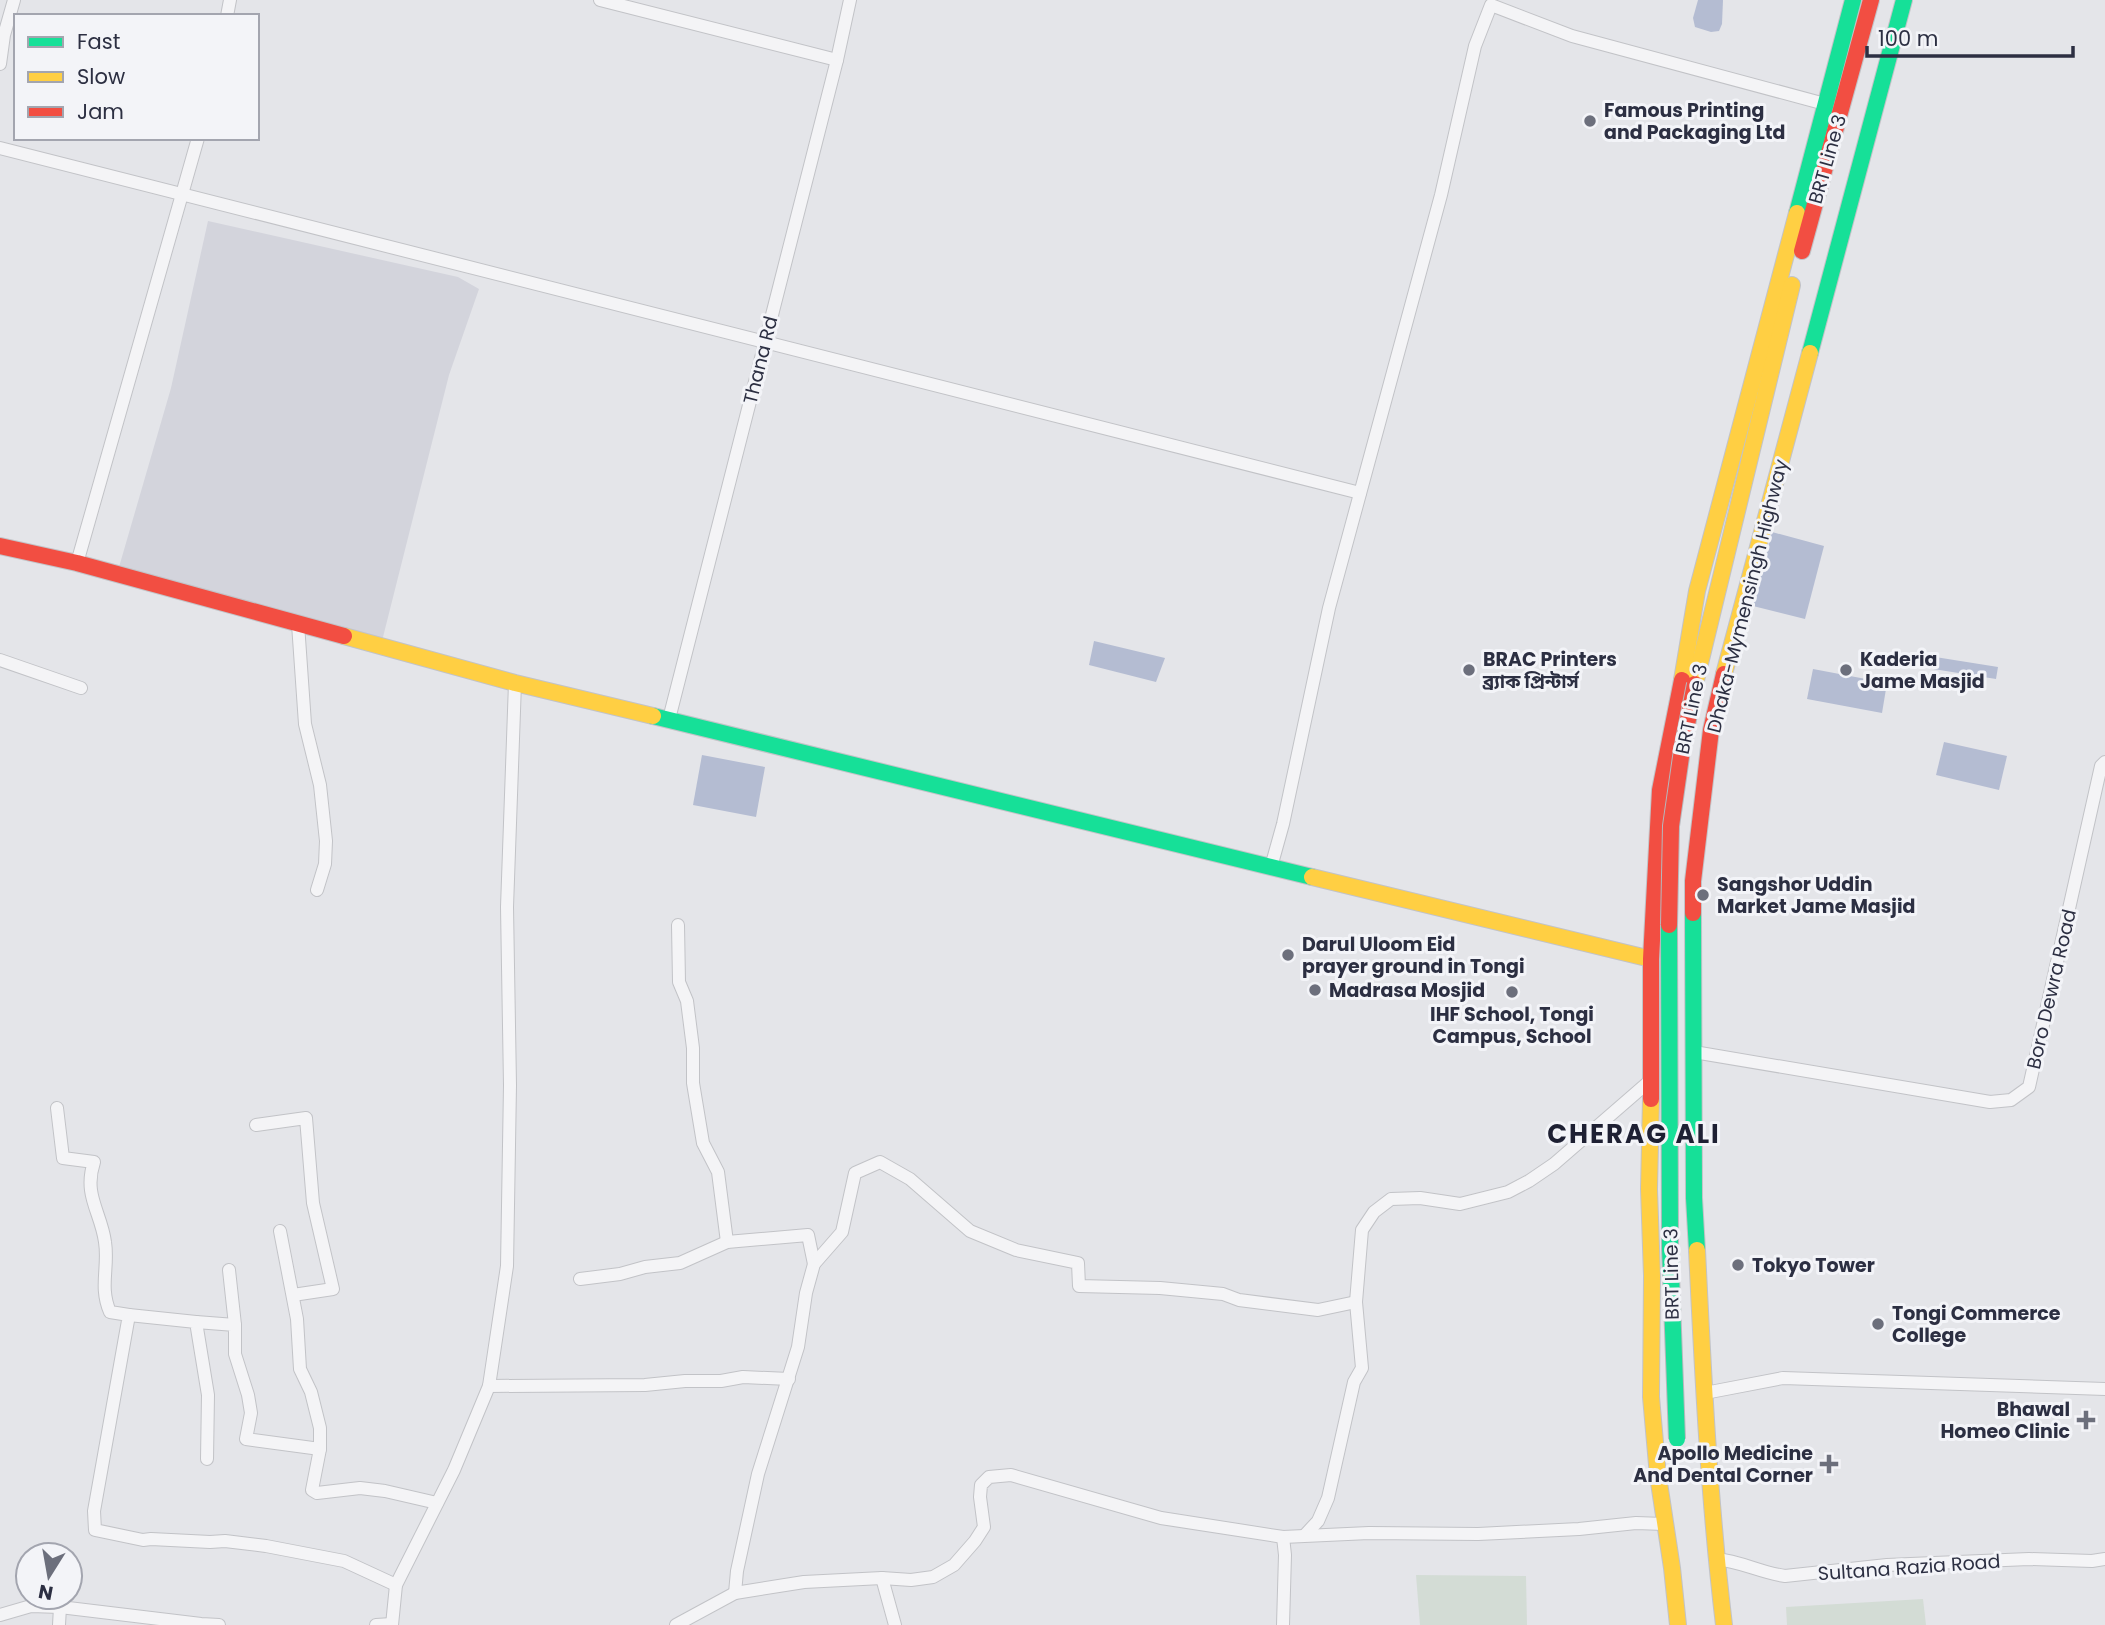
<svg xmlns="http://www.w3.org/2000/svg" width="2105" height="1625" viewBox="0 0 2105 1625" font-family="Poppins,'Noto Sans Bengali',sans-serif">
  <rect width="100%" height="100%" fill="#e4e5e9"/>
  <path fill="#d3d4dc" d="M 208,221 L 458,277 L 479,289 L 449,375 L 382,641 L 117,574 L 171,388 Z"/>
  <g fill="#d3dcd5">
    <path d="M 1416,1575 L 1526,1576 L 1527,1625 L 1420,1625 Z"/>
    <path d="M 1923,1599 L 1926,1625 L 1787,1625 L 1786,1607 Z"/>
  </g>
  <g fill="#b4bcd2">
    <path d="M 1698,0 L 1723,0 L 1722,24 L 1719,31 L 1711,32 L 1695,27 L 1693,18 Z"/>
    <path d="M 1772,532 L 1824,546 L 1805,619 L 1753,606 Z"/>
    <path d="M 1094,641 L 1165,658 L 1156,682 L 1089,665 Z"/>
    <path d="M 1929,656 L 1998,667 L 1996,679 L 1927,668 Z"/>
    <path d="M 1813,669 L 1887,683 L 1882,713 L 1807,699 Z"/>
    <path d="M 1944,742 L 2007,756 L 1999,790 L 1936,775 Z"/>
    <path d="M 702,755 L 765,767 L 756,817 L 693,805 Z"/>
  </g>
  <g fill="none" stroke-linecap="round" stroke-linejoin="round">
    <g stroke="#c2c3c7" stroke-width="14">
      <g id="street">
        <path d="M 600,0 L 837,60"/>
        <path d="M 227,16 L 230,0"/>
        <path d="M 0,64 L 4,35 L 14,0"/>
        <path d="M 0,148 L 1360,493"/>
        <path d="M 77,563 L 198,138"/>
        <path d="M 298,624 L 305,724 L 320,785 L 326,841 L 325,864 L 317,890"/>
        <path d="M 0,660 L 81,688"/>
        <path d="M 669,719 L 837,60 L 850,0"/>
        <path d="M 1271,867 L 1283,824 L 1329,608 L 1441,195 L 1475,46 L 1491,5 L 1572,36 L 1825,104"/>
        <path d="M 678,925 L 679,982 L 687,1001 L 693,1048 L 693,1083 L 703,1143 L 718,1172 L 727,1242"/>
        <path d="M 1694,1052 L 1990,1102 L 2011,1100 L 2029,1087 L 2101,766 L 2105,762"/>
        <path d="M 57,1108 L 63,1158 L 94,1162 C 83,1195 101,1212 105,1242 C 109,1267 99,1287 110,1312 L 129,1315 L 94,1511 L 95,1530 L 143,1540 L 151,1539 L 210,1542 L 225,1541 L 266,1546 L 344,1561 L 396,1585"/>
        <path d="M 256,1125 L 306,1118 L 313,1203 L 333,1289 L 293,1295"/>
        <path d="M 280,1231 L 297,1319 L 300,1369 L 311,1392 L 320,1428 L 320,1449 L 312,1490 L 317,1493 L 360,1488 L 385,1491 L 437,1503"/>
        <path d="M 229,1270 L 235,1325"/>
        <path d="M 580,1279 L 620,1274 L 645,1267 L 680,1263 L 727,1242 L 808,1235 L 814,1264"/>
        <path d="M 129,1315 L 196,1322 L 208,1395 L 207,1459"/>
        <path d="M 196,1322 L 235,1325 L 235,1354 L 248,1395 L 251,1413 L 246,1439 L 320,1449"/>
        <path d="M 489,1386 L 645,1385 L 685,1381 L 721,1381 L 743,1377 L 789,1379"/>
        <path d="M 1705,1393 L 1783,1378 L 2105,1389"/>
        <path d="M 1305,1535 L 1318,1521 L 1328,1498 L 1354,1382 L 1362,1368 L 1356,1302 L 1362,1230 L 1374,1212 L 1391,1199 L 1420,1198 L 1460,1204 L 1508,1192 L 1529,1181 L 1554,1164 L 1652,1079"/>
        <path d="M 1716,1559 C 1740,1561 1762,1573 1785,1576 L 1887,1565 L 2029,1559 L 2092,1561 L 2105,1559"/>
        <path d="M 882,1578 L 895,1625"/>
        <path d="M 735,1593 L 737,1571 L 758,1474 L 798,1347 L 806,1293 L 814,1264 L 842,1232 L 855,1173 L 880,1162 L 910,1179 L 970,1231 L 1016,1250 L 1078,1263 L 1079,1286 L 1160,1288 L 1223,1294 L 1239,1300 L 1318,1310 L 1356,1302"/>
        <path d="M 0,1615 L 31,1606 L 60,1607 L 201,1624 L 219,1625"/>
        <path d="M 59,1625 L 60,1607"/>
        <path d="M 376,1625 L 392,1624"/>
        <path d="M 392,1625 L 396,1585 L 454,1470 L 489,1386 L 507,1266 L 510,1085 L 507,907 L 515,683"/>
        <path d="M 676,1625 L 735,1593 L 804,1582 L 882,1578 L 911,1580 L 933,1577 L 954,1565 L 975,1541 L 984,1527 L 980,1497 L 981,1485 L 989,1477 L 1011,1475 L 1161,1518 L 1283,1537 L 1369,1533 L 1478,1534 L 1579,1529 L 1636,1523 L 1664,1524"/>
        <path d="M 1283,1625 L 1285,1555 L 1283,1537"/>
      </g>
    </g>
    <g stroke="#c2c3c7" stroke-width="18">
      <g id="fast">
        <path d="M 1797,213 L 1853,0"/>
        <path d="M 1810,353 L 1904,0"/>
        <path d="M 653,716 L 1312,877"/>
        <path d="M 1693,913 L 1694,1198 L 1697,1250"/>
      </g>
    </g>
    <g stroke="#c2c3c7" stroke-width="18">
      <g id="slow">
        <path d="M 344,636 L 515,683 L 653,716"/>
        <path d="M 1724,674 L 1810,353"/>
        <path d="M 1682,680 L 1697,591 L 1797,213"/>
        <path d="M 1695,684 L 1792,285"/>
        <path d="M 1312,877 L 1651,959"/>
        <path d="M 1651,1099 L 1649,1189 L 1652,1276 L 1651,1397 L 1658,1476 L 1672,1568 L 1678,1625"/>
        <path d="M 1697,1250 C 1703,1375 1709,1500 1724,1625"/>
      </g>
    </g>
    <g stroke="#c2c3c7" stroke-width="18">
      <g id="jam">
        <path d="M 1802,251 L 1871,0"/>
        <path d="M 0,546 L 77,563 L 344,636"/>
        <path d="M 1693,913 L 1693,881 L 1711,730 L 1724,674"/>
        <path d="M 1651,1099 L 1651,959 L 1660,790 L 1682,680"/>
      </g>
    </g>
    <use href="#street" stroke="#f4f4f6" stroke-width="12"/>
    <use href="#fast" stroke="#16e098" stroke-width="16"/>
    <use href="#slow" stroke="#ffcf43" stroke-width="16"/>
    <use href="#jam" stroke="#f24e42" stroke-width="16"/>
    <g stroke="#b7b8bd" stroke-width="18" stroke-linecap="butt">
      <path id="fast-bridge" d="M 1669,925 L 1670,1248 L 1677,1439"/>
    </g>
    <g stroke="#b7b8bd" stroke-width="18" stroke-linecap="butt">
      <path id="jam-bridge" d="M 1669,925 L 1671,826 L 1682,750 L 1695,684"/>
    </g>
    <use href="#fast-bridge" stroke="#16e098" stroke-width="16"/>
    <use href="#jam-bridge" stroke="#f24e42" stroke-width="16"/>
  </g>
  <g fill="#6c6f7c" stroke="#f3f4f8" stroke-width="2.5">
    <circle cx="1590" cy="121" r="7"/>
    <circle cx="1469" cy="670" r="7"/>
    <circle cx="1846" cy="670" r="7"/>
    <circle cx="1703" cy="895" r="7"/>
    <circle cx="1288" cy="955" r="7"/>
    <circle cx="1315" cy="990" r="7"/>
    <circle cx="1512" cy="992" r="7"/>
    <circle cx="1738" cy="1265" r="7"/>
    <circle cx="1878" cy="1324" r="7"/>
    <path d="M2082.5 1409.5h7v7h7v7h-7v7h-7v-7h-7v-7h7z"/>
    <path d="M1825.5 1453.5h7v7h7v7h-7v7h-7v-7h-7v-7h7z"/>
  </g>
  <g text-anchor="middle" stroke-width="6" stroke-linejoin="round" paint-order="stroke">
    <g font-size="19" font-weight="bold" fill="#2c2f42" stroke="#f3f4f8" text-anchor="start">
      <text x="1604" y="117">Famous Printing<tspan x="1604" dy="22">and Packaging Ltd</tspan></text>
      <text x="1483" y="666">BRAC Printers<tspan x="1483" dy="22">ব্র্যাক প্রিন্টার্স</tspan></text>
      <text x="1860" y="666">Kaderia<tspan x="1860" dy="22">Jame Masjid</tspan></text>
      <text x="1717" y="891">Sangshor Uddin<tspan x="1717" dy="22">Market Jame Masjid</tspan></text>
      <text x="1302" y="951">Darul Uloom Eid<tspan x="1302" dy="22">prayer ground in Tongi</tspan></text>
      <text x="1329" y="997">Madrasa Mosjid</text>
      <text x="1512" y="1021" text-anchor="middle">IHF School, Tongi<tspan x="1512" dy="22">Campus, School</tspan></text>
      <text x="1752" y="1272">Tokyo Tower</text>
      <text x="1892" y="1320">Tongi Commerce<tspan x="1892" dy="22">College</tspan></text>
      <text x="2070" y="1416" text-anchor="end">Bhawal<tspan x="2070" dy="22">Homeo Clinic</tspan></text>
      <text x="1813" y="1460" text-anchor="end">Apollo Medicine<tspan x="1813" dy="22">And Dental Corner</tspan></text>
    </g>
    <g font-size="19" fill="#2c2f42" stroke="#f3f4f8">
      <text transform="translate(1827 159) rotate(-74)" y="7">BRT Line 3</text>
      <text transform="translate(760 360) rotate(-76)" y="7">Thana Rd</text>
      <text transform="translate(1747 596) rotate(-76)" y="7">Dhaka-Mymensingh Highway</text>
      <text transform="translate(1691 709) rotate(-78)" y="7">BRT Line 3</text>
      <text transform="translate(2051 989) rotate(-77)" y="7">Boro Dewra Road</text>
      <text transform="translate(1671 1274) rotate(-91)" y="7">BRT Line 3</text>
      <text transform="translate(1909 1567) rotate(-4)" y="7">Sultana Razia Road</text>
    </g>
    <g font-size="26" font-weight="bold" letter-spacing="2" fill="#1e2033" stroke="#f3f4f8">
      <text x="1634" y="1143">CHERAG ALI</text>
    </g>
  </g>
  <rect x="14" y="14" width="245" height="126" fill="#f3f4f8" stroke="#a3a5af" stroke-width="2"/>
  <rect x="28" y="37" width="35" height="10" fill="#16e098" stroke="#a3a5af" stroke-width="2"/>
  <text x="77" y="49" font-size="21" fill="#2c2f42">Fast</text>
  <rect x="28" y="72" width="35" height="10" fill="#ffcf43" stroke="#a3a5af" stroke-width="2"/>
  <text x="77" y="84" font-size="21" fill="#2c2f42">Slow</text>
  <rect x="28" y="107" width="35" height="10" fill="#f24e42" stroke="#a3a5af" stroke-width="2"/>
  <text x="77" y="119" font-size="21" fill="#2c2f42">Jam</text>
  <g transform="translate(49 1576) rotate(191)"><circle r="33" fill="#f3f4f8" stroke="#a3a5af" stroke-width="2"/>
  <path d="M0-5L12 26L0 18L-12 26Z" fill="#6c6f7c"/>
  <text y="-10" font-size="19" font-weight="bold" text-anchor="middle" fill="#2c2f42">N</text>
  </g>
  <path d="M1867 46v10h206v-10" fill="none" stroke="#2c2f42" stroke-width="3.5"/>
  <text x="1878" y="46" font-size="21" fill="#2c2f42" stroke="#f3f4f8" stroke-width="5" paint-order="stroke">100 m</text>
</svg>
